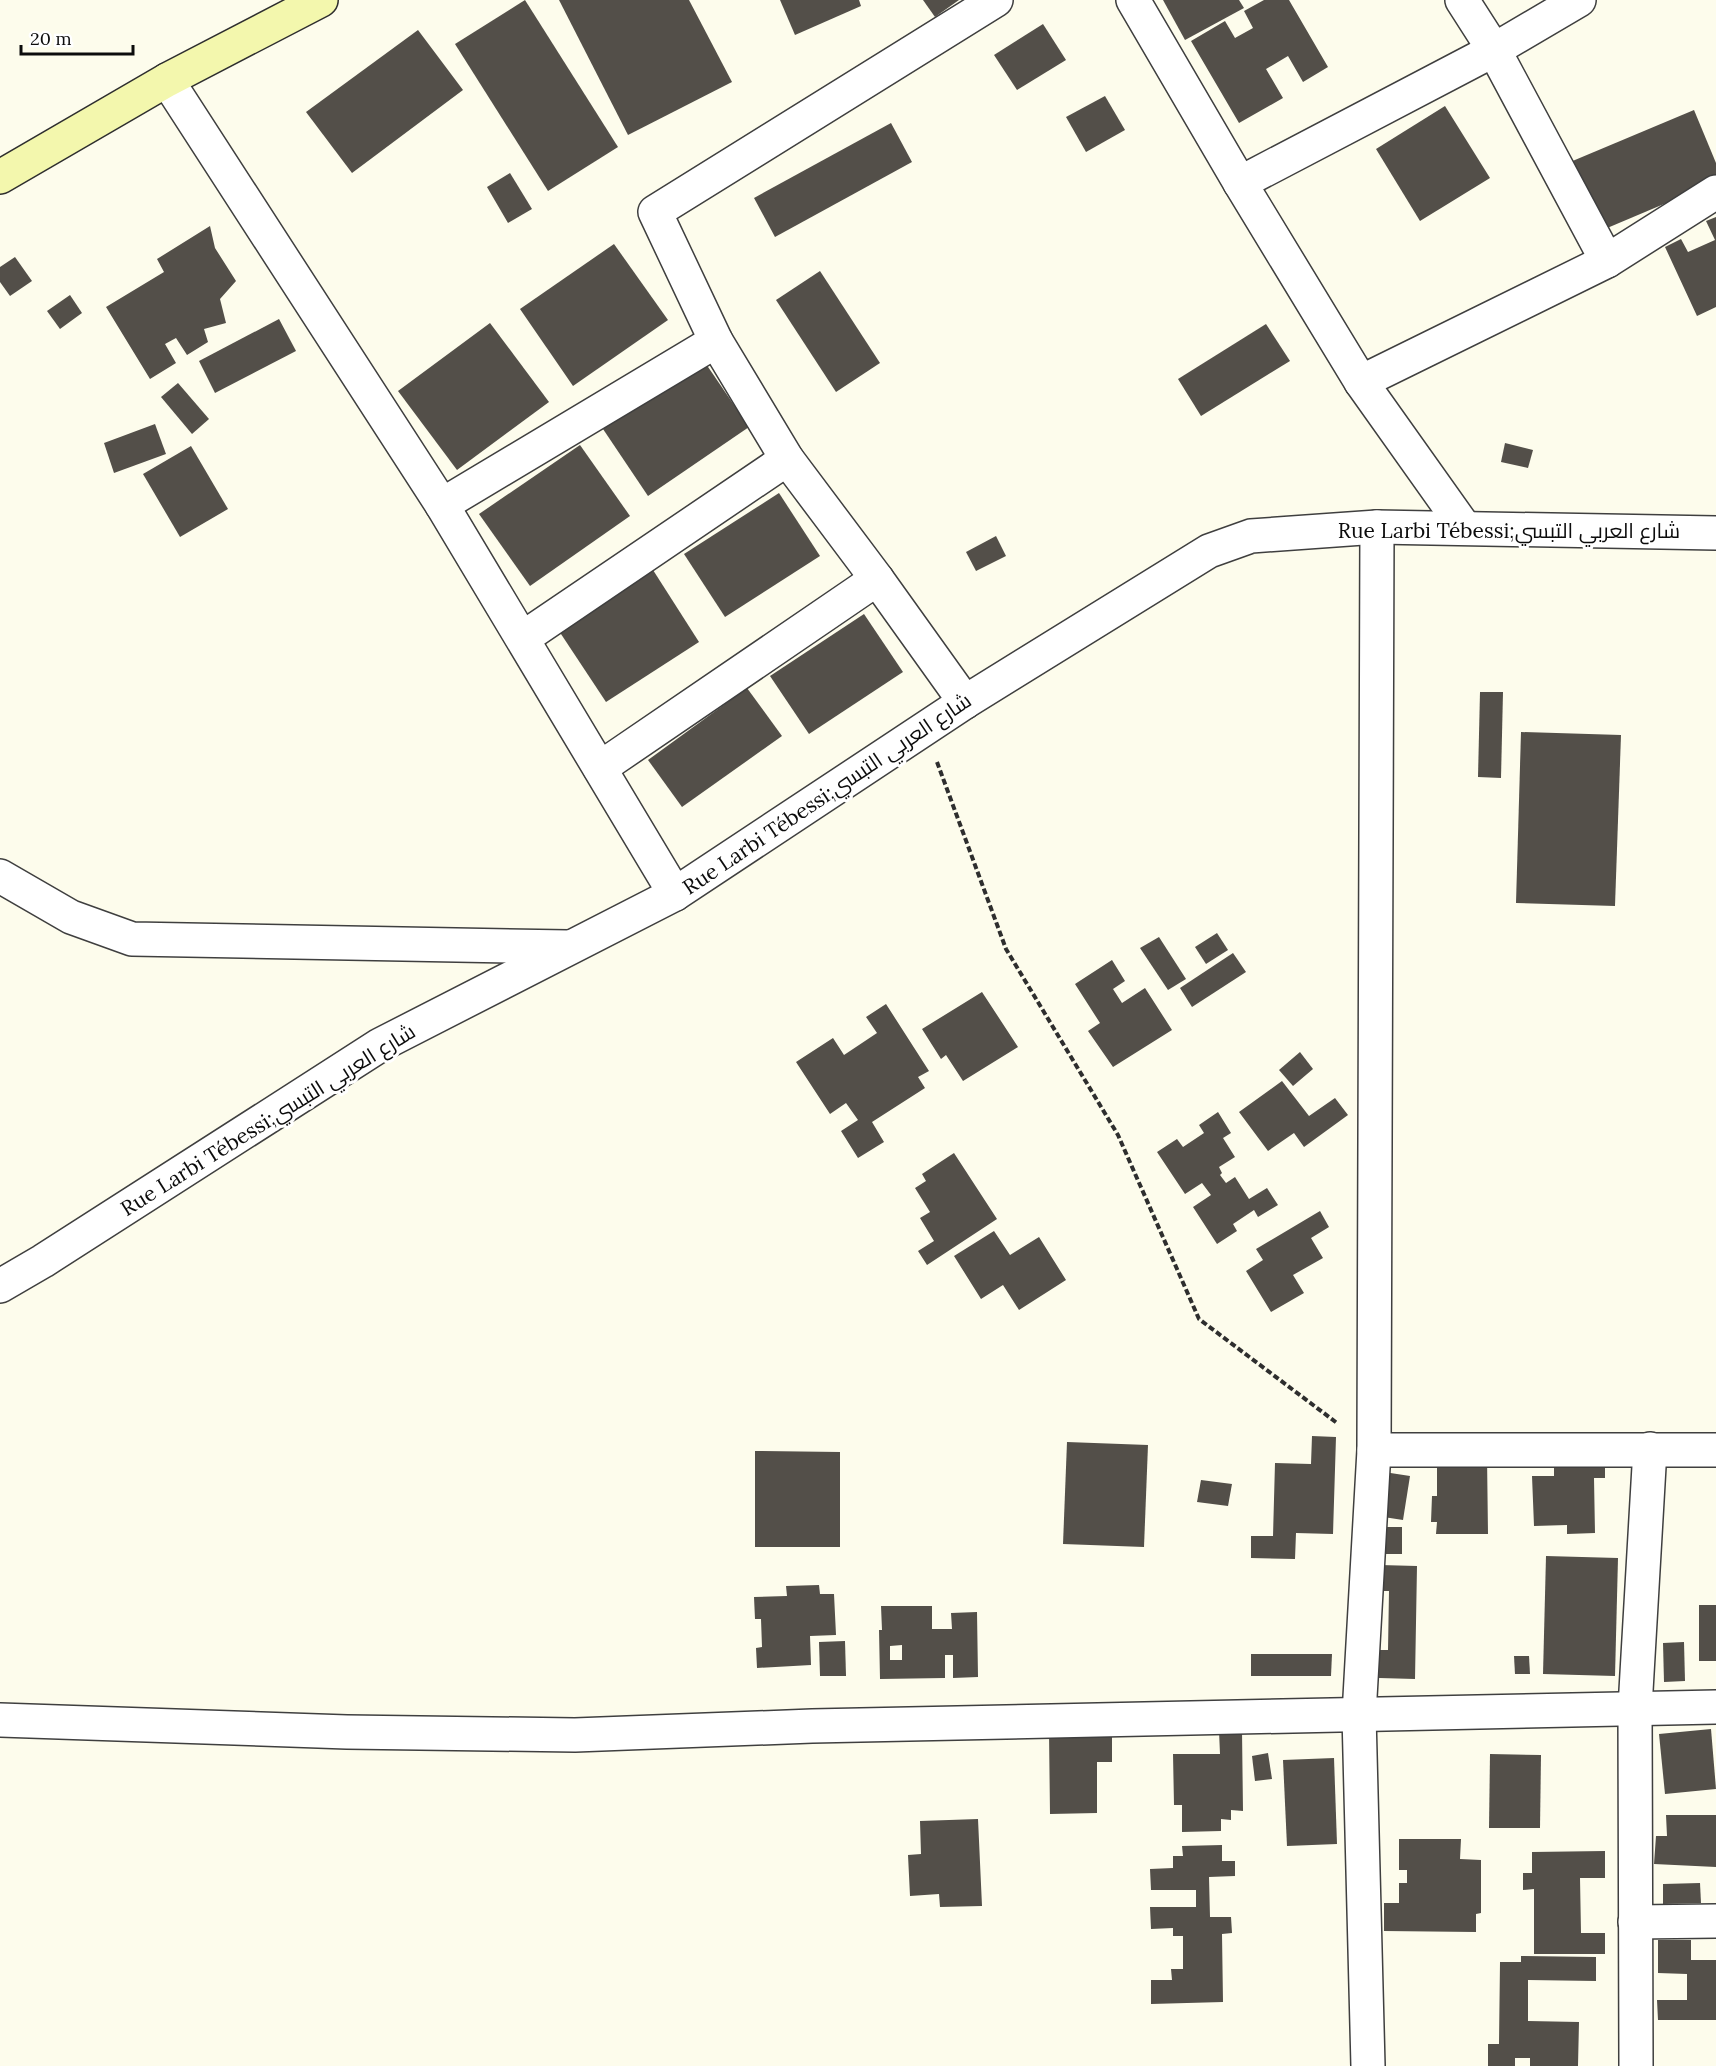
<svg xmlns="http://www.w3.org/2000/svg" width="1716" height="2066" viewBox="0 0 1716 2066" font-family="Lora,Cairo,serif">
  <rect width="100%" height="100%" fill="#fdfcec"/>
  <g fill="#534f49" fill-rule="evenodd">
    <path d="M 525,0 L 618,147 L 548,191 L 455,44 Z"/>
    <path d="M 559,0 L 689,0 L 732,82 L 628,135 Z"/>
    <path d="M 780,0 L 859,0 L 861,6 L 795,35 Z"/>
    <path d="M 923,0 L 959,0 L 935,17 Z"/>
    <path d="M 1163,0 L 1239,0 L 1244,8 L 1185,40 Z"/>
    <path d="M 1264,0 L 1289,0 L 1328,67 L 1303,82 L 1288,56 L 1266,69 L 1283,98 L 1239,123 L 1191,41 L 1225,21 L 1235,38 L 1253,28 L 1244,11 Z"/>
    <path d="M 1043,24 L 1066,60 L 1017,90 L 994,55 Z"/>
    <path d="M 418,30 L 463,90 L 352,173 L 306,112 Z"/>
    <path d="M 1105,96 L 1125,130 L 1086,152 L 1066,117 Z"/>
    <path d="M 1445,106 L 1490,178 L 1420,221 L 1376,149 Z"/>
    <path d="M 1694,110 L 1716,163 L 1716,182 L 1593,234 L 1563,165 Z"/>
    <path d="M 891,123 L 912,162 L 775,237 L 754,198 Z"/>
    <path d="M 510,173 L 532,209 L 508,223 L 487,187 Z"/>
    <path d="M 1716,217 L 1716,307 L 1697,316 L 1665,247 L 1681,239 L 1688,252 L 1715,240 L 1706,221 Z"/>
    <path d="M 210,226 L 215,248 L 236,281 L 220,299 L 226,323 L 204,329 L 208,342 L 187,355 L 176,338 L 165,344 L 176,363 L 150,379 L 106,307 L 164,272 L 157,259 Z"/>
    <path d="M 614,244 L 668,320 L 573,386 L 520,309 Z"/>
    <path d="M 15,257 L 32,281 L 10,296 L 0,282 L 0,267 Z"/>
    <path d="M 820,271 L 880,363 L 836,392 L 776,300 Z"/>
    <path d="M 70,295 L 82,313 L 60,329 L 47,311 Z"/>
    <path d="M 279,319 L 296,351 L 215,393 L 199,361 Z"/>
    <path d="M 490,323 L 549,402 L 457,470 L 398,391 Z"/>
    <path d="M 1266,324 L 1290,361 L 1201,416 L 1178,379 Z"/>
    <path d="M 704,361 L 749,427 L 648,496 L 603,429 Z"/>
    <path d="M 178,383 L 209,419 L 192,434 L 161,397 Z"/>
    <path d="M 155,424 L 166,454 L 114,473 L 104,443 Z"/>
    <path d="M 1505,443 L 1533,450 L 1528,468 L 1501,462 Z"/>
    <path d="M 580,445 L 630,516 L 530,586 L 479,514 Z"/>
    <path d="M 191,446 L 228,509 L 180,537 L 143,474 Z"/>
    <path d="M 779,493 L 820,556 L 725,617 L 684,554 Z"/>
    <path d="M 996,536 L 1006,556 L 976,571 L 966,552 Z"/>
    <path d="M 653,570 L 699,642 L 606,702 L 559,631 Z"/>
    <path d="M 864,614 L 903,672 L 809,734 L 770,676 Z"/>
    <path d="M 747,688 L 782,736 L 682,807 L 648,760 Z"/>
    <path d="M 1480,692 L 1503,692 L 1501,778 L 1478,777 Z"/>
    <path d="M 1521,732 L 1621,735 L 1615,906 L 1516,903 Z"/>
    <path d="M 1217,933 L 1228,950 L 1206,964 L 1195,947 Z"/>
    <path d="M 1159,937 L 1186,979 L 1168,990 L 1140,948 Z"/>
    <path d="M 1233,953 L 1246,972 L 1192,1007 L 1180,988 Z"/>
    <path d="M 1112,960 L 1125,981 L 1113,989 L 1122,1003 L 1145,988 L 1172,1030 L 1113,1067 L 1088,1031 L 1100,1023 L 1075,984 Z"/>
    <path d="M 982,992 L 1018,1047 L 963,1081 L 946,1055 L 941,1059 L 922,1029 Z"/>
    <path d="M 886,1004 L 929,1071 L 918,1077 L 925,1088 L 872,1122 L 884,1142 L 858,1158 L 841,1131 L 858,1120 L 846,1103 L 830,1114 L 796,1062 L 833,1038 L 844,1055 L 877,1033 L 866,1017 Z"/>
    <path d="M 1300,1052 L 1313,1069 L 1293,1086 L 1279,1070 Z"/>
    <path d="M 1282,1081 L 1309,1116 L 1335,1098 L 1348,1115 L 1304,1147 L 1294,1133 L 1268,1151 L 1239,1112 Z"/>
    <path d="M 1218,1112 L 1231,1133 L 1223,1138 L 1235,1157 L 1219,1167 L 1222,1173 L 1220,1175 L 1226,1183 L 1235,1177 L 1249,1199 L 1267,1188 L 1278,1205 L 1258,1217 L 1254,1210 L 1233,1224 L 1237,1231 L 1217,1244 L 1193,1207 L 1211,1195 L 1202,1183 L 1185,1194 L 1157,1152 L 1177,1139 L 1183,1147 L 1204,1133 L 1199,1125 Z"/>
    <path d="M 954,1153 L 997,1219 L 927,1265 L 918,1251 L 934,1241 L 920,1218 L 930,1212 L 915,1188 L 926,1181 L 922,1174 Z"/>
    <path d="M 1320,1211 L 1329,1227 L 1311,1238 L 1323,1258 L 1293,1275 L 1304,1293 L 1271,1312 L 1246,1271 L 1263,1260 L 1256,1249 Z"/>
    <path d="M 994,1231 L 1010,1255 L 1039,1237 L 1066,1280 L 1019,1310 L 1003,1285 L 981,1299 L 954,1256 Z"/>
    <path d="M 1312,1436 L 1336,1437 L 1333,1534 L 1296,1533 L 1295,1559 L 1251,1558 L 1251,1536 L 1273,1536 L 1275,1463 L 1311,1464 Z"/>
    <path d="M 1067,1442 L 1148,1445 L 1144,1547 L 1063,1544 Z"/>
    <path d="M 755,1451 L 840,1452 L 840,1547 L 755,1547 Z"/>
    <path d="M 1605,1455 L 1605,1478 L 1594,1478 L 1595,1533 L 1567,1534 L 1567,1525 L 1534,1526 L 1532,1476 L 1554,1476 L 1554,1456 Z"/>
    <path d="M 1437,1456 L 1487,1456 L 1488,1534 L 1436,1534 L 1437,1522 L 1431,1522 L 1432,1496 L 1437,1496 Z"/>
    <path d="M 1371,1470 L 1410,1476 L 1403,1520 L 1364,1514 Z"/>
    <path d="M 1201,1480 L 1232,1484 L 1228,1506 L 1197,1502 Z"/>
    <rect x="1375" y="1527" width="27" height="27"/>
    <path d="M 1546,1556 L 1618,1558 L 1615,1676 L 1543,1674 Z"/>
    <path d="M 1380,1565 L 1417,1566 L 1415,1679 L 1379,1678 L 1379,1650 L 1388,1650 L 1389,1591 L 1380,1591 Z"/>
    <path d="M 819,1585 L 820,1594 L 834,1594 L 836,1635 L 810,1636 L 811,1665 L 757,1668 L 756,1648 L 762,1647 L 761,1619 L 755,1619 L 754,1597 L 787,1596 L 786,1586 Z"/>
    <rect x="1699" y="1605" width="17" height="56"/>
    <path d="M 881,1606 L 932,1606 L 932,1629 L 952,1629 L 951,1613 L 977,1612 L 978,1677 L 953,1678 L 953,1655 L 945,1655 L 945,1678 L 880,1679 L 879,1630 L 882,1630 ZM 902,1645 L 902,1660 L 890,1660 L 890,1646 Z"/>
    <path d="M 845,1641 L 846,1676 L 820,1676 L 819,1642 Z"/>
    <path d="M 1684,1642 L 1685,1681 L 1664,1682 L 1663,1643 Z"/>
    <path d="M 1251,1654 L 1332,1654 L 1331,1676 L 1251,1676 Z"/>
    <path d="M 1514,1656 L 1529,1656 L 1530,1674 L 1515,1674 Z"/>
    <path d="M 1711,1729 L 1716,1789 L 1665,1794 L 1659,1734 Z"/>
    <path d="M 1242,1730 L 1243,1811 L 1231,1810 L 1231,1820 L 1221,1819 L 1221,1831 L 1182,1832 L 1182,1805 L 1174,1805 L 1173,1754 L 1220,1754 L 1219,1731 Z"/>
    <path d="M 1112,1731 L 1112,1762 L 1097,1762 L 1097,1813 L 1050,1814 L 1049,1732 Z"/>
    <path d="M 1268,1753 L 1272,1779 L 1255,1781 L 1252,1756 Z"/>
    <path d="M 1490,1754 L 1541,1755 L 1540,1828 L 1489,1828 Z"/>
    <path d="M 1334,1758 L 1337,1844 L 1287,1846 L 1283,1760 Z"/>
    <path d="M 1666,1815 L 1716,1815 L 1716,1867 L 1654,1864 L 1656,1836 L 1667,1836 Z"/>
    <path d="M 978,1819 L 982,1906 L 940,1907 L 939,1894 L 910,1896 L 908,1855 L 921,1854 L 920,1821 Z"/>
    <path d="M 1399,1839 L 1461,1839 L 1460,1859 L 1481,1860 L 1481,1913 L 1476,1914 L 1476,1932 L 1384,1931 L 1384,1903 L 1399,1903 L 1399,1883 L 1407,1883 L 1407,1870 L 1399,1870 Z"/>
    <path d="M 1222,1845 L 1222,1861 L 1235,1861 L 1235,1876 L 1209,1877 L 1210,1917 L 1231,1917 L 1232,1933 L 1222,1934 L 1223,2002 L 1151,2004 L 1151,1980 L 1172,1980 L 1171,1969 L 1183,1969 L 1183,1936 L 1173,1936 L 1173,1928 L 1151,1929 L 1150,1907 L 1196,1907 L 1196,1890 L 1151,1890 L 1150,1869 L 1173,1868 L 1173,1856 L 1183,1856 L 1182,1846 Z"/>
    <path d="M 1605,1851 L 1605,1878 L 1580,1878 L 1581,1933 L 1605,1933 L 1605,1954 L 1534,1954 L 1534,1889 L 1523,1890 L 1523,1873 L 1532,1873 L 1532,1852 Z"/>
    <path d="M 1700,1883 L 1701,1903 L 1663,1904 L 1663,1884 Z"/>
    <path d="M 1658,1940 L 1691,1940 L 1691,1960 L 1716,1960 L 1716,2020 L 1658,2020 L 1657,2000 L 1687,2000 L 1687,1974 L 1658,1973 Z"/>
    <path d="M 1521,1956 L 1596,1957 L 1596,1981 L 1528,1980 L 1528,2021 L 1579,2022 L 1578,2066 L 1530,2066 L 1530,2058 L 1515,2058 L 1515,2066 L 1488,2066 L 1488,2044 L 1499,2044 L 1500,1962 L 1521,1962 Z"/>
  </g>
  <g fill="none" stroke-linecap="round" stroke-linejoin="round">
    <g stroke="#3f3f3f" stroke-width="36">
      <g id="street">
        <path d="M 1133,0 L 1240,183 L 1361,382 L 1464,527"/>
        <path d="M 1462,0 L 1494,50 L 1607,261"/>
        <path d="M 167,80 L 442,505 L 675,894"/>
        <path d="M 1240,183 L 1494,50 L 1579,0"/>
        <path d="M 1361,382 L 1607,261 L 1716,192"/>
        <path d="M 442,505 L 716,341"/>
        <path d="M 523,638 L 787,459"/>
        <path d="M 965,702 L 877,579 L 787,459 L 716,341 L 655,212 L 996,0"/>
        <path d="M 600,768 L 877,579"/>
        <path d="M 0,876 L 71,917 L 132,939 L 568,947"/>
        <path d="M 0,1286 L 43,1261 L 380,1045 L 675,894 L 965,702 L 1209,551 L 1251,536 L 1377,527 L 1716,533"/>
        <path d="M 1374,1450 L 1716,1450"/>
        <path d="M 0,1720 L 347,1732 L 575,1735 L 812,1726 L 1716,1707"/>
        <path d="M 1635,1922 L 1716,1921"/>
        <path d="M 1368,2066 L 1359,1715 L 1374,1450 L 1377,527"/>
        <path d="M 1636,2066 L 1635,1708 L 1650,1449"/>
      </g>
    </g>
    <g stroke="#2e2e2e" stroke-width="36">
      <path id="secondary" d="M 0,177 L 167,80 L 321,0"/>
    </g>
    <path stroke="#2e2e2e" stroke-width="4" stroke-dasharray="6 3" stroke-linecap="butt" d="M 937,762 L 1006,949 L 1118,1135 L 1199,1319 L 1337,1423"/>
    <use href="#street" stroke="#fff" stroke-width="33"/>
    <use href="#secondary" stroke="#f3f7ad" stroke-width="33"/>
  </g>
  <g text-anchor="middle" stroke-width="6" stroke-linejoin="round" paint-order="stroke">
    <g font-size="21" fill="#0c0c0c" stroke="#fff">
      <text x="1509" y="538">Rue Larbi Tébessi;شارع العربي التبسي</text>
      <text transform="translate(827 794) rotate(-34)" y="7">Rue Larbi Tébessi;شارع العربي التبسي</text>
      <text transform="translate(268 1120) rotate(-32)" y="7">Rue Larbi Tébessi;شارع العربي التبسي</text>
    </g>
  </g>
  <path d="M21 45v9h112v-9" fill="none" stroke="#0c0c0c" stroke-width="3"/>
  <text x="30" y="45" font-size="18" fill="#0c0c0c" stroke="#ffffff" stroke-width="4.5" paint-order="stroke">20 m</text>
</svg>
